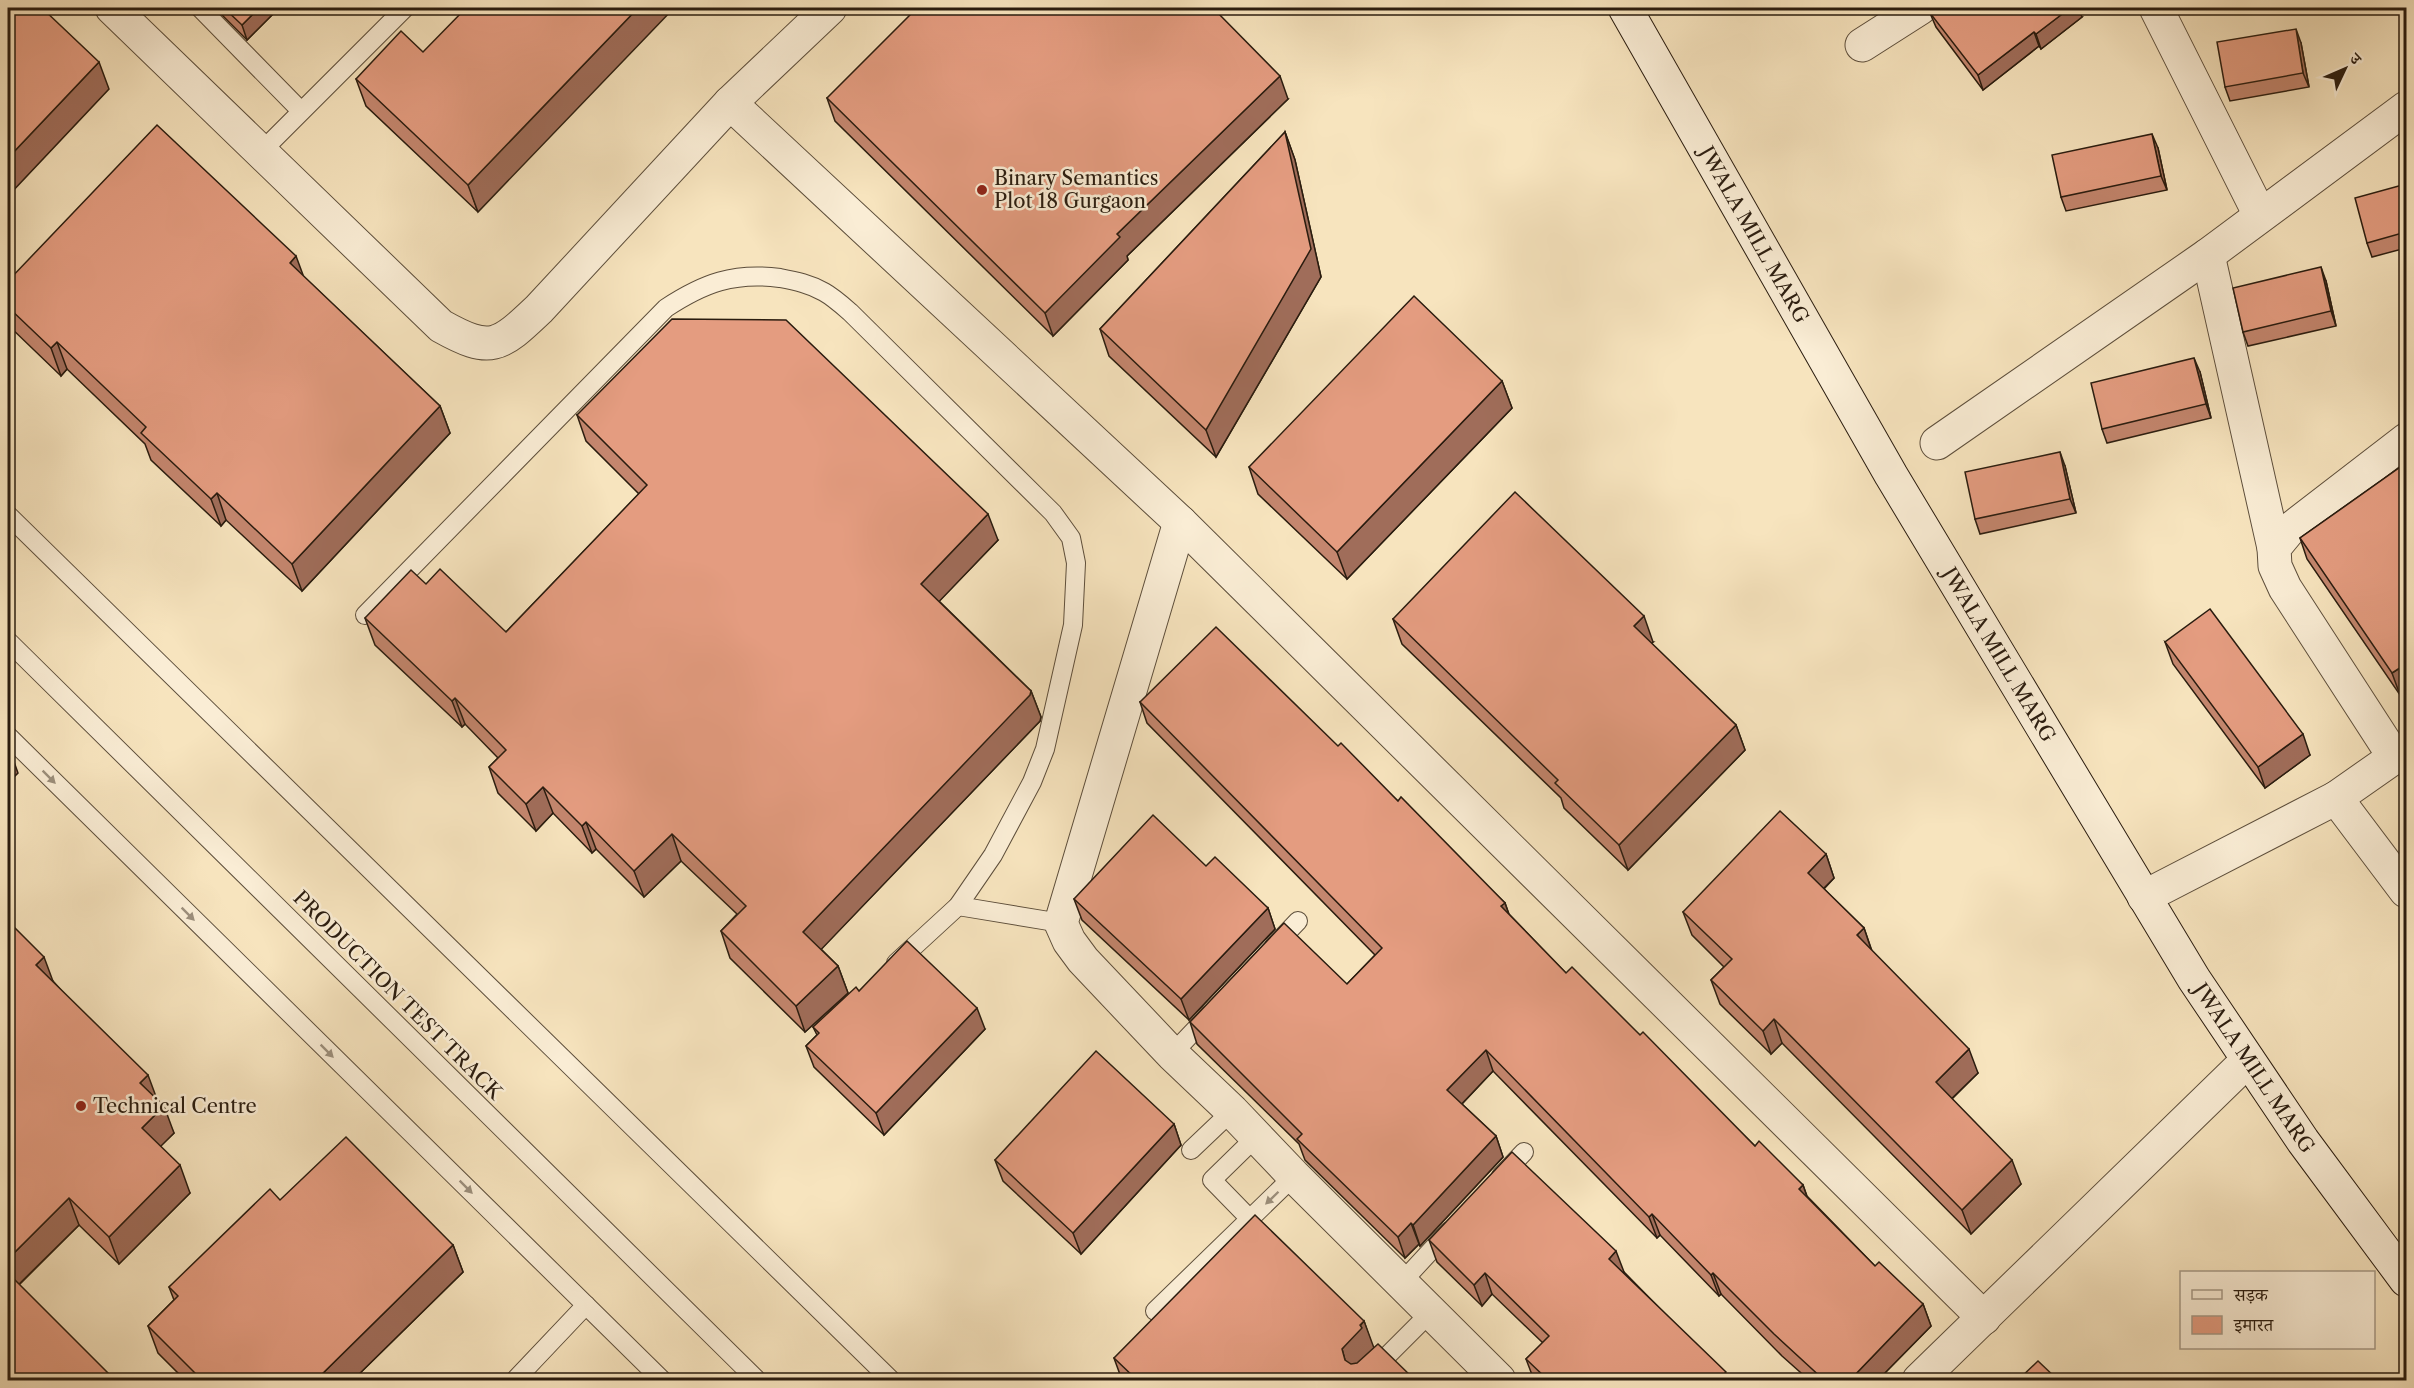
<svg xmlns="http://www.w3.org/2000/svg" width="2414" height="1388" viewBox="0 0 2414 1388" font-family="'Libre Caslon Text','Noto Serif Devanagari',serif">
  <rect width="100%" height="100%" fill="#f7e4be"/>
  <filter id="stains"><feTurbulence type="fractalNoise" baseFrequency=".00333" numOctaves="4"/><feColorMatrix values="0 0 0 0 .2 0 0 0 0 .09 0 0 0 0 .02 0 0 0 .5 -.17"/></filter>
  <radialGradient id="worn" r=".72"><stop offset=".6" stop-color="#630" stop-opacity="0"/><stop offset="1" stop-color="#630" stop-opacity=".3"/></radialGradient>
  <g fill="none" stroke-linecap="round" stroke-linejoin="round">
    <g stroke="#5d4e3b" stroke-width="20">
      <g id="lane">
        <path d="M 200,8 L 301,111"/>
        <path d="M 260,153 L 405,8"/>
        <path d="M 8,515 L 891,1380"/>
        <path d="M 365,615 L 666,308 C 704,283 734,272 780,278 C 796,281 810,284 824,292 C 833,297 842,305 850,312 L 1053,513 L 1071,538 L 1076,563 L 1073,625 L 1045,749 L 1032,782 L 993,855 L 958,906 L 896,963"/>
        <path d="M 8,641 L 757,1380"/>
        <path d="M 8,736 L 662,1380"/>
        <path d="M 958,906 L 1061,923"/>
        <path d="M 1274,946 L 1298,921"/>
        <path d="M 1172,1054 L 1210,1014"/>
        <path d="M 1191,1150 L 1232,1111"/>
        <path d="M 1501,1176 L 1524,1152"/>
        <path d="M 1250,1219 L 1212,1180 L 1256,1137"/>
        <path d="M 1401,1283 L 1449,1231"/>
        <path d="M 1155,1311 L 1294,1176"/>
        <path d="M 515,1380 L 586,1305"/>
        <path d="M 1363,1380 L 1431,1312"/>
      </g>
    </g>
    <g stroke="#5d4e3b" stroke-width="35">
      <g id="street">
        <path d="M 112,8 L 441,326 C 491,354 499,347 539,309 L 730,103 L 830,8"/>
        <path d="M 2156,8 L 2260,215"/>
        <path d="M 1862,45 L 1920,8"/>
        <path d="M 730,103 L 1180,522 L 1984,1318"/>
        <path d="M 2208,255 L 2274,548"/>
        <path d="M 1937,443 L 2208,255 L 2406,108"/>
        <path d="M 1180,522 L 1061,923 L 1069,941 L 1083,960 L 1172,1054 L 1232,1111 L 1294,1176 L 1499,1380"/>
        <path d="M 2395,758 L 2285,588 L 2275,566 L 2274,548 L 2288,531 L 2406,440"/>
        <path d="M 2336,798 L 2406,891"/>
        <path d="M 2144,897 L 2336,798 L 2406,749"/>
        <path d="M 1919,1380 L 2248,1060"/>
      </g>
    </g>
    <g stroke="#2a1c0f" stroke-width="35">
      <g id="secondary">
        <path id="s1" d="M 1625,8 L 1891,475 L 2194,979 L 2303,1141 L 2406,1280"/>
      </g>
    </g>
    <use href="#lane" stroke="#faedd5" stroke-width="18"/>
    <use href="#street" stroke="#faedd5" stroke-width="33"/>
    <use href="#secondary" stroke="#faedd5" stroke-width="33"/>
  </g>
  <g fill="#c4866e" stroke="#2a1c0f" stroke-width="1.5">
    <path d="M 215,8 L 279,8 L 247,40 Z"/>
    <path d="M 1930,13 L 2082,17 L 2041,49 L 2039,46 L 1983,90 L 1936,27 Z"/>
    <path d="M 2301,43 L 2309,87 L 2230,101 L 2225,87 Z"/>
    <path d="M 423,52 L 478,212 L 366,106 L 356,79 Z"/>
    <path d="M 827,98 L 1288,99 L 1127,256 L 1128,260 L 1053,336 L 835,121 Z"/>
    <path d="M 1285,132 L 1295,160 L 1321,277 L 1216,457 L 1109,356 L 1100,329 Z"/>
    <path d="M 2158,148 L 2167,190 L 2066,211 L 2061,197 Z"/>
    <path d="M 2406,184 L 2406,248 L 2372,257 L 2367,243 Z"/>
    <path d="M 303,276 L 440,406 L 450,433 L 302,591 L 226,520 L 221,526 L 151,460 L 145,444 L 67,369 L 61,376 L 8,325 L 8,281 Z"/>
    <path d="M 2326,281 L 2336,326 L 2248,346 L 2243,332 Z"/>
    <path d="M 2200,372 L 2211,418 L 2107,443 L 2102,429 Z"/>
    <path d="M 1502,381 L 1512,408 L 1347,579 L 1258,494 L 1249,467 Z"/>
    <path d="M 577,415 L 998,540 L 939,601 L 1031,691 L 1041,717 L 1040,721 L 821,949 L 838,966 L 848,993 L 805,1032 L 730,958 L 721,931 L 737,914 L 681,861 L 644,897 L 596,849 L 592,853 L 553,813 L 536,831 L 498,793 L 489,767 L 498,758 L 465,724 L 462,727 L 375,645 L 365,618 L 426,584 L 506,632 L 639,494 L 586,441 Z"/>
    <path d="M 2406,463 L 2406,690 L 2400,695 L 2307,559 L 2300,538 Z"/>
    <path d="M 2065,466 L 2076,513 L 1980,534 L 1975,519 Z"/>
    <path d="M 1393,619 L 1653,642 L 1651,643 L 1736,725 L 1745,750 L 1628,870 L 1564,808 L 1561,798 L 1402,644 Z"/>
    <path d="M 2165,642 L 2310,755 L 2265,788 L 2173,664 Z"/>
    <path d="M 1140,702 L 1338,746 L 1398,801 L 1505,903 L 1509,914 L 1566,973 L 1640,1035 L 1755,1146 L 1803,1185 L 1807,1196 L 1875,1266 L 1923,1304 L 1931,1326 L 1878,1380 L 1809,1380 L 1782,1356 L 1721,1294 L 1719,1296 L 1660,1235 L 1657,1238 L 1493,1071 L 1462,1104 L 1496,1136 L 1503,1157 L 1420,1246 L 1419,1244 L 1405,1258 L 1305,1160 L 1299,1144 L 1197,1044 L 1190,1022 L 1347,984 L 1375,955 L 1147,723 Z"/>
    <path d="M 1826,854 L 1834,878 L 1824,889 L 1864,928 L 1872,951 L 1978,1073 L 1952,1099 L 2021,1184 L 1971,1234 L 1782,1043 L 1771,1054 L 1720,1004 L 1711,980 L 1724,967 L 1692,935 L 1683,912 Z"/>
    <path d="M 1206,866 L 1268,908 L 1275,929 L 1189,1020 L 1082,920 L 1074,899 Z"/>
    <path d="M 53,981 L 158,1100 L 174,1133 L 160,1146 L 190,1193 L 119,1264 L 79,1225 L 19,1285 L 8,1380 Z"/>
    <path d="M 859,991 L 985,1029 L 884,1135 L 814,1067 L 806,1046 L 817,1035 L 813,1027 Z"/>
    <path d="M 1174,1124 L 1181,1145 L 1081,1254 L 1003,1181 L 995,1160 Z"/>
    <path d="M 280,1200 L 453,1245 L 463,1272 L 353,1380 L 185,1380 L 158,1353 L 148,1326 L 174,1300 L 169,1287 Z"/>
    <path d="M 1429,1240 L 1624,1272 L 1730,1380 L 1534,1380 L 1526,1359 L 1543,1343 L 1492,1294 L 1482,1306 L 1437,1262 Z"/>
    <path d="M 1364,1321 L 1373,1348 L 1415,1380 L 1122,1380 L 1114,1358 Z"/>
  </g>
  <g fill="#a06d5a" stroke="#2a1c0f" stroke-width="1.5">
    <path d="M 259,8 L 279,8 L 247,40 L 242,25 Z"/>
    <path d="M 638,8 L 674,8 L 478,212 L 468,185 Z"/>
    <path d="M 2070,8 L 2078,8 L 2082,17 L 2041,49 L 2036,34 Z"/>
    <path d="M 2296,29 L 2301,43 L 2309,87 L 2303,73 Z"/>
    <path d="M 2034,32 L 2039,46 L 1983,90 L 1978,75 Z"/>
    <path d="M 99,62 L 109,89 L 8,196 L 8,158 Z"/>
    <path d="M 1280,76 L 1288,99 L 1127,256 L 1128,260 L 1053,336 L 1045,313 L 1117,234 Z"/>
    <path d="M 1285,132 L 1295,160 L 1321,277 L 1216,457 L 1206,430 Z"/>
    <path d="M 2152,134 L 2158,148 L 2167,190 L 2161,176 Z"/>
    <path d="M 296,256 L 306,283 L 290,263 Z"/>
    <path d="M 2321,267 L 2326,281 L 2336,326 L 2331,311 Z"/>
    <path d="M 57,342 L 67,369 L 61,376 L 51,348 Z"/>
    <path d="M 2194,358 L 2200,372 L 2211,418 L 2206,404 Z"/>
    <path d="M 1502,381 L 1512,408 L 1347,579 L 1337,552 Z"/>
    <path d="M 440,406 L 450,433 L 302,591 L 292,564 Z"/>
    <path d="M 2060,452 L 2065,466 L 2076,513 L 2070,499 Z"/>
    <path d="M 217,493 L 226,520 L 221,526 L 211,499 Z"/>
    <path d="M 988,514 L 998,540 L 931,610 L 921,584 Z"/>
    <path d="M 1644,616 L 1653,642 L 1643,651 L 1634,626 Z"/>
    <path d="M 2406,664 L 2406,690 L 2400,695 L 2392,673 Z"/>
    <path d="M 1031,691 L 1041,717 L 1040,721 L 813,958 L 803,932 Z"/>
    <path d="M 455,698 L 465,724 L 462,727 L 452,701 Z"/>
    <path d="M 1736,725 L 1745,750 L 1628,870 L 1619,845 Z"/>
    <path d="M 2303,734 L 2310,755 L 2265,788 L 2258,767 Z"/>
    <path d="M 8,745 L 18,773 L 8,783 Z"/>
    <path d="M 543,787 L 553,813 L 536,831 L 526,804 Z"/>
    <path d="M 586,822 L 596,849 L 592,853 L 582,826 Z"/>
    <path d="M 672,834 L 681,861 L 644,897 L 634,871 Z"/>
    <path d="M 1826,854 L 1834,878 L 1816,896 L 1808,873 Z"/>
    <path d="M 1505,903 L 1512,924 L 1501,906 Z"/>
    <path d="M 1268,908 L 1275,929 L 1189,1020 L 1181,999 Z"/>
    <path d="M 1864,928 L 1872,952 L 1857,935 Z"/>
    <path d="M 44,957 L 54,984 L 36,965 Z"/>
    <path d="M 838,966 L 848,993 L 805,1032 L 796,1006 Z"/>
    <path d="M 977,1008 L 985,1029 L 884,1135 L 876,1113 Z"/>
    <path d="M 1774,1019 L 1782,1043 L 1771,1054 L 1763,1031 Z"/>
    <path d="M 1969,1049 L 1978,1073 L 1944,1106 L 1936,1082 Z"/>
    <path d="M 1486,1050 L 1493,1071 L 1455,1111 L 1447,1090 Z"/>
    <path d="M 148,1075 L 158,1102 L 140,1083 Z"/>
    <path d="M 164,1106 L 174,1133 L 152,1155 L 142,1128 Z"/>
    <path d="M 1174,1124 L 1181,1145 L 1081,1254 L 1073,1233 Z"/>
    <path d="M 1496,1136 L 1503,1157 L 1420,1246 L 1413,1225 Z"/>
    <path d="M 2012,1160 L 2021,1184 L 1971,1234 L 1962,1210 Z"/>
    <path d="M 180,1165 L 190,1193 L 119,1264 L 109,1237 Z"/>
    <path d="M 1803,1185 L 1810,1206 L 1799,1189 Z"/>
    <path d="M 69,1198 L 79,1225 L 10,1293 L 8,1286 L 8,1259 Z"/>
    <path d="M 1652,1214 L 1660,1235 L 1657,1238 L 1649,1217 Z"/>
    <path d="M 1411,1223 L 1419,1244 L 1405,1258 L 1398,1237 Z"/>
    <path d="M 453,1245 L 463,1272 L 353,1380 L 316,1380 Z"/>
    <path d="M 1616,1251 L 1624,1272 L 1616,1280 L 1609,1259 Z"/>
    <path d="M 1485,1273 L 1492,1294 L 1482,1306 L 1474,1285 Z"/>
    <path d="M 1713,1273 L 1721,1294 L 1719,1296 L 1711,1275 Z"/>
    <path d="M 1923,1304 L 1931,1326 L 1878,1380 L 1850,1380 Z"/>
    <path d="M 1364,1321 L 1374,1348 L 1352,1377 L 1345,1360 L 1342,1349 Z"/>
  </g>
  <g fill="#e49c80" stroke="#2a1c0f" stroke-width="1.5">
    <path d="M 8,8 L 42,8 L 99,62 L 8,158 Z"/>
    <path d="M 224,8 L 259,8 L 242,25 Z"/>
    <path d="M 466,8 L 638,8 L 468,185 L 356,79 L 401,31 L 423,52 Z"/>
    <path d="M 917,8 L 1213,8 L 1280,76 L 1117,234 L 1120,237 L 1045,313 L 827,98 Z"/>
    <path d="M 1937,8 L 2070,8 L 2036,34 L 2034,32 L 1978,75 L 1930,13 Z"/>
    <path d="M 2296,29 L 2303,73 L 2225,87 L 2217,42 Z"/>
    <path d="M 157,125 L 296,256 L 290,263 L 440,406 L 292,564 L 217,493 L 211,499 L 141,433 L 146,427 L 57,342 L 51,348 L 8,307 L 8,281 Z"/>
    <path d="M 1285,132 L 1311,249 L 1206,430 L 1100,329 Z"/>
    <path d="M 2152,134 L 2161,176 L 2061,197 L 2052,155 Z"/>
    <path d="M 2406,184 L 2406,232 L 2367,243 L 2355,198 Z"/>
    <path d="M 2321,267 L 2331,311 L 2243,332 L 2233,288 Z"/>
    <path d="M 1414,296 L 1502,381 L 1337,552 L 1249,467 Z"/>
    <path d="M 672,319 L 786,320 L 988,514 L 921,584 L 1031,691 L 1030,695 L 803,932 L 838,966 L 796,1006 L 721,931 L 746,906 L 672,834 L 634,871 L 586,822 L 582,826 L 543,787 L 526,804 L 489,767 L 506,750 L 455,698 L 452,701 L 365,618 L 411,570 L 426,584 L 440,569 L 506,632 L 647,485 L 577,415 Z"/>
    <path d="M 2194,358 L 2206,404 L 2102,429 L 2091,383 Z"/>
    <path d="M 2060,452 L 2070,499 L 1975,519 L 1965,472 Z"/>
    <path d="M 2406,463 L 2406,664 L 2392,673 L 2300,538 Z"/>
    <path d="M 1515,492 L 1644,616 L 1634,626 L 1736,725 L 1619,845 L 1555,783 L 1558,780 L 1393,619 Z"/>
    <path d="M 2210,609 L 2303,734 L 2258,767 L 2165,642 Z"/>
    <path d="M 1216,627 L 1338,746 L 1341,743 L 1398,801 L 1401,797 L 1505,903 L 1501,906 L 1566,973 L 1572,967 L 1640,1035 L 1643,1032 L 1755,1146 L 1759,1141 L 1803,1185 L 1799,1189 L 1875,1266 L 1879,1262 L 1923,1304 L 1850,1380 L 1824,1380 L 1774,1334 L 1713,1273 L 1711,1275 L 1652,1214 L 1649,1217 L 1486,1050 L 1447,1090 L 1496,1136 L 1413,1225 L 1411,1223 L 1398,1237 L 1297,1139 L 1302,1134 L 1190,1022 L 1284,923 L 1347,984 L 1382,948 L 1140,702 Z"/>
    <path d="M 1780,811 L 1826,854 L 1808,873 L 1864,928 L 1857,935 L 1969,1049 L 1936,1082 L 2012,1160 L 1962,1210 L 1774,1019 L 1763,1031 L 1711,980 L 1732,959 L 1683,912 Z"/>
    <path d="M 1153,815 L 1206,866 L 1215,857 L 1268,908 L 1181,999 L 1074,899 Z"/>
    <path d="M 8,921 L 44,957 L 36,965 L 148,1075 L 140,1083 L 164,1106 L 142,1128 L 180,1165 L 109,1237 L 69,1198 L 8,1259 Z"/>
    <path d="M 907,941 L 977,1008 L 876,1113 L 806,1046 L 819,1033 L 813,1027 L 856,987 L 859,991 Z"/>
    <path d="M 1096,1051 L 1174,1124 L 1073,1233 L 995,1160 Z"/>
    <path d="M 346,1137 L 453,1245 L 316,1380 L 202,1380 L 148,1326 L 178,1296 L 169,1287 L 270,1189 L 280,1200 Z"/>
    <path d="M 1512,1152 L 1616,1251 L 1609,1259 L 1726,1372 L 1724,1374 L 1730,1380 L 1548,1380 L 1526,1359 L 1549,1336 L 1485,1273 L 1474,1285 L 1429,1240 Z"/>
    <path d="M 1255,1215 L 1364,1321 L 1360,1325 L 1362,1328 L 1342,1349 L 1345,1360 L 1351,1364 L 1357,1363 L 1378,1344 L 1415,1380 L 1137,1380 L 1114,1358 Z"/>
    <path d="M 8,1273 L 115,1380 L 8,1380 Z"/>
    <path d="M 2038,1361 L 2058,1380 L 2018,1380 Z"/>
  </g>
  <defs><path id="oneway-solid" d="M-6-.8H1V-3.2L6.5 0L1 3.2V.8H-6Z" transform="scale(1.5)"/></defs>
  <g fill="#9c8f7c">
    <use href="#oneway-solid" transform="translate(49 777) rotate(45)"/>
    <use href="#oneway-solid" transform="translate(188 914) rotate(45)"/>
    <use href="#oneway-solid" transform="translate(327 1051) rotate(45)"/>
    <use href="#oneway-solid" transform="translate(466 1187) rotate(45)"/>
    <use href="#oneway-solid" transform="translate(1272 1198) rotate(136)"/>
  </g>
  <g fill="#8f2418" stroke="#faedd5" stroke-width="2">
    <circle cx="982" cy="190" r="6"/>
    <circle cx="81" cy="1106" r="6"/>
  </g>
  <g text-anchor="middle" stroke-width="5" stroke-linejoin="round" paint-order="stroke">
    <g font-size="20" fill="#2a1c0f" stroke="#faedd5" text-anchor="start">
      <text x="994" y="185">Binary Semantics<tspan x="994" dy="23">Plot 18 Gurgaon</tspan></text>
      <text x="93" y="1113">Technical Centre</text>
    </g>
    <g font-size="20" fill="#2a1c0f" stroke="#faedd5">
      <text dy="7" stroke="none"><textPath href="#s1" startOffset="261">JWALA MILL MARG</textPath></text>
      <text dy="7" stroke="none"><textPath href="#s1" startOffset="747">JWALA MILL MARG</textPath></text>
      <text transform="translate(398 995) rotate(45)" y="7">PRODUCTION TEST TRACK</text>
      <text dy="7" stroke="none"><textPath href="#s1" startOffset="1233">JWALA MILL MARG</textPath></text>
    </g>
  </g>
  <rect width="2414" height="1388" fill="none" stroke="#f7e4be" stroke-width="30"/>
  <rect x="9" y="9" width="2396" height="1370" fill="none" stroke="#2a1c0f" stroke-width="3"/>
  <rect x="15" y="15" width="2384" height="1358" fill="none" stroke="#2a1c0f" stroke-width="1.5"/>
  <rect x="2180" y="1271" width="195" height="78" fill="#faedd5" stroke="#a79986" stroke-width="1.5"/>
  <rect x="2192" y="1290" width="30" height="9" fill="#faedd5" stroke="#a79986" stroke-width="1.5"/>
  <text x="2234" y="1301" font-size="18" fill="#2a1c0f">सड़क</text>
  <rect x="2192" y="1316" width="30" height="18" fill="#e49c80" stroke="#a79986" stroke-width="1.5"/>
  <text x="2234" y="1331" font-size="18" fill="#2a1c0f">इमारत</text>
  <g transform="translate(2345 69) rotate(46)" stroke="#faedd5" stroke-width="4.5" paint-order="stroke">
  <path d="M0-4.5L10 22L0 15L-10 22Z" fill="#2a1c0f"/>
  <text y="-9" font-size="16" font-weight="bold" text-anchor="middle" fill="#2a1c0f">उ</text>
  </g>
  <rect width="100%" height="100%" filter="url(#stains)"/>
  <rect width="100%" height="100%" fill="url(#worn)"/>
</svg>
